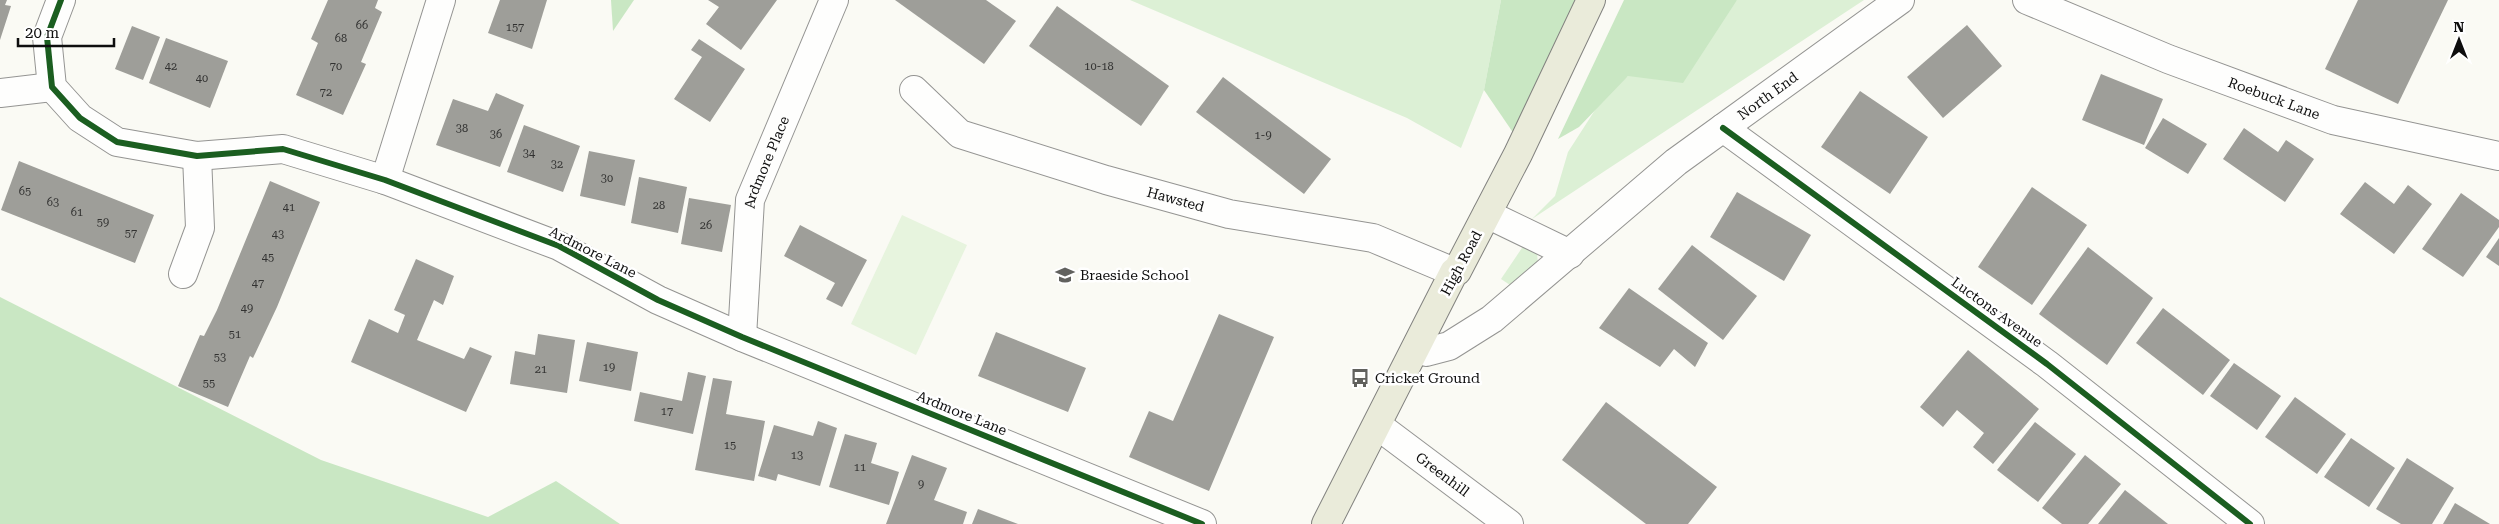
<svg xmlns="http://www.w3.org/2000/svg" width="2499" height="524" viewBox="0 0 2499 524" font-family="'Roboto Serif',serif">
  <rect width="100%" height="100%" fill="#fafaf4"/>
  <g fill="#dcf0d5">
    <path d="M 1130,0 L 1501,0 L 1484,90 L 1461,148 L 1407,118 Z"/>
    <path d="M 1737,0 L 1864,0 L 1532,219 L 1555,196 L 1568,152 L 1606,93 L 1628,76 Z"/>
    <path d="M 1526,242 L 1537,252 L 1538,265 L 1510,285 L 1501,279 Z"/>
  </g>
  <g fill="#c9e7c3">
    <path d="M 611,0 L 634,0 L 613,31 Z"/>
    <path d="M 1501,0 L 1578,0 L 1514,134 L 1484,90 Z"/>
    <path d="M 1624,0 L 1737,0 L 1683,83 L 1628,76 L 1579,127 L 1558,139 Z"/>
    <path d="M 0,297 L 321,460 L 488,517 L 556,481 L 620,524 L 0,524 Z"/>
  </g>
  <path fill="#e7f4de" d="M 902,215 L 967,245 L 916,355 L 851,324 Z"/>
  <g fill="#9e9e99">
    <path d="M 0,0 L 7,0 L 5,5 L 11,6 L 0,40 Z"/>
    <path d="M 328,0 L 378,0 L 375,8 L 382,12 L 361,62 L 366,64 L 343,115 L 296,95 L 318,43 L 311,39 Z"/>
    <path d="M 500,0 L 547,0 L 532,49 L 488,33 Z"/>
    <path d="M 708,0 L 777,0 L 741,50 L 706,24 L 719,7 Z"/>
    <path d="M 895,0 L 986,0 L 1016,21 L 984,64 Z"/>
    <path d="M 2358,0 L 2448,0 L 2398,104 L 2325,69 Z"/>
    <path d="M 1057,6 L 1169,86 L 1141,126 L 1029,46 Z"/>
    <path d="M 1967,25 L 2002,66 L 1943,118 L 1907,77 Z"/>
    <path d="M 132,26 L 160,37 L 143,80 L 115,69 Z"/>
    <path d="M 166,38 L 228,61 L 210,108 L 149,83 Z"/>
    <path d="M 699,39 L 745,69 L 710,122 L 674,99 L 702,57 L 691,50 Z"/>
    <path d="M 2101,74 L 2163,99 L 2144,145 L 2082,120 Z"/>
    <path d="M 1223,77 L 1331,159 L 1304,194 L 1196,112 Z"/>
    <path d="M 1860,91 L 1928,137 L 1890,194 L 1821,147 Z"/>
    <path d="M 496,93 L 524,105 L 500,167 L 436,145 L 453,99 L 488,111 Z"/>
    <path d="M 2163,118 L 2207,144 L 2188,174 L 2145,148 Z"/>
    <path d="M 524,125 L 580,146 L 563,192 L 507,172 Z"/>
    <path d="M 2244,128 L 2278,152 L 2286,140 L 2314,159 L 2285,202 L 2223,159 Z"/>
    <path d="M 589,151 L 635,160 L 625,206 L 580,196 Z"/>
    <path d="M 19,161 L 154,215 L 135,263 L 1,210 Z"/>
    <path d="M 639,177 L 687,187 L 678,233 L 631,223 Z"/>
    <path d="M 270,181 L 320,202 L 277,307 L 253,358 L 250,356 L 228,407 L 178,386 L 200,335 L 204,336 L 217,310 Z"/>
    <path d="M 2365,182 L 2394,204 L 2408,185 L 2432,204 L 2394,254 L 2340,214 Z"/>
    <path d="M 2032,187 L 2087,225 L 2032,305 L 1978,267 Z"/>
    <path d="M 1737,192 L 1811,235 L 1784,281 L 1710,237 Z"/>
    <path d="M 2461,193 L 2499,220 L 2499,227 L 2463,277 L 2422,249 Z"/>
    <path d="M 689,198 L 731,205 L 722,252 L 681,244 Z"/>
    <path d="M 800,225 L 867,260 L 842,307 L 826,299 L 835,283 L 784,256 Z"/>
    <path d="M 2499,238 L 2499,266 L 2486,257 Z"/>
    <path d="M 1692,245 L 1757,296 L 1723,340 L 1658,289 Z"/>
    <path d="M 2088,247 L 2153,298 L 2107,365 L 2039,314 Z"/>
    <path d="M 416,259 L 454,276 L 443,305 L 434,300 L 417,340 L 464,359 L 470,347 L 492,356 L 466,412 L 351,362 L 369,319 L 398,333 L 405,315 L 394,310 Z"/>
    <path d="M 1629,288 L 1708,343 L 1695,367 L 1674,349 L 1660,367 L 1599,328 Z"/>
    <path d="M 2163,308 L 2230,360 L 2203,395 L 2136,343 Z"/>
    <path d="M 1219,314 L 1274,337 L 1209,491 L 1129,457 L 1149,411 L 1173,421 Z"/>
    <path d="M 996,332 L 1086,368 L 1068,412 L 978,376 Z"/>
    <path d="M 538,334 L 575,340 L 567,393 L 510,384 L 515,351 L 535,355 Z"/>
    <path d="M 587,342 L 638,352 L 631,391 L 579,381 Z"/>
    <path d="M 1968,350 L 2039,409 L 1993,464 L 1973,447 L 1984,433 L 1957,410 L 1943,427 L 1920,407 Z"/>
    <path d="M 2234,363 L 2281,396 L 2257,430 L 2210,396 Z"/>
    <path d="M 688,372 L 706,376 L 693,434 L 634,421 L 640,392 L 682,401 Z"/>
    <path d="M 713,378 L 732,381 L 726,414 L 765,421 L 754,481 L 695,470 Z"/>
    <path d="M 2295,397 L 2346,434 L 2317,474 L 2265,437 Z"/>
    <path d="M 1606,402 L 1717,487 L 1688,524 L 1646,524 L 1562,460 Z"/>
    <path d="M 818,421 L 837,428 L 820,486 L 778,474 L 776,481 L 758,476 L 774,425 L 813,436 Z"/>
    <path d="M 2035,422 L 2076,454 L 2038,502 L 1997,470 Z"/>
    <path d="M 845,434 L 877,443 L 871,463 L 899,472 L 889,505 L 829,487 Z"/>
    <path d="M 2351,438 L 2395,468 L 2369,507 L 2324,477 Z"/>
    <path d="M 912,455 L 947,468 L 934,500 L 967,512 L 963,524 L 886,524 Z"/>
    <path d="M 2085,455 L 2121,484 L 2088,524 L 2062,524 L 2042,508 Z"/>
    <path d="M 2407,458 L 2454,488 L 2432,524 L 2401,524 L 2376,509 Z"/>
    <path d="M 2125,490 L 2168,524 L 2098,524 Z"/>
    <path d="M 2455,503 L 2490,524 L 2443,524 Z"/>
    <path d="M 978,509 L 1018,524 L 972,524 Z"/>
  </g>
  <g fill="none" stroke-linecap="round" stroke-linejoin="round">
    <g stroke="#949492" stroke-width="30">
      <g id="minor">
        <path d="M 61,0 L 47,37 L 52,87 L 80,118 L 117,142 L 197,156 L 283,149 L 385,180 L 559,246 L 658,300 L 742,337 L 1202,524"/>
        <path id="s1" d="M 2027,0 L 2168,59 L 2333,120 L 2499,156"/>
        <path id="s2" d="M 914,90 L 960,134 L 1106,180 L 1229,214 L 1373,238 L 1454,272"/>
        <path d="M 0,93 L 52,87"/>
        <path d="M 1723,128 L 2047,364 L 2250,524"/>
        <path d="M 385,180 L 441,0"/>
        <path d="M 1487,214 L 1570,254"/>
        <path d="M 183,274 L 200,228 L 197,156"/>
        <path id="s3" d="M 742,337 L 750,200 L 834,0"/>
        <path id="s4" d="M 1418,347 L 1426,352 L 1449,346 L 1492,319 L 1676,162 L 1900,0"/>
        <path id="s5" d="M 1377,425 L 1509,524"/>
      </g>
    </g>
    <g stroke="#82827f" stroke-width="30">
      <path id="major" d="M 1326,524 L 1454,272 L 1457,271 L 1518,154 L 1591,0"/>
    </g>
    <use href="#minor" stroke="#fefefd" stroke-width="28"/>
    <use href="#major" stroke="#eaebda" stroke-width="28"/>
    <g stroke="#fff" stroke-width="9">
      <g id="cycleway">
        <path d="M 61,0 L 47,37 L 52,87 L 80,118 L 117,142 L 197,156 L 283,149 L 385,180 L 559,246 L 658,300 L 742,337 L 1202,524"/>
        <path d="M 1723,128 L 2047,364 L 2250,524"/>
      </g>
    </g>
    <use href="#cycleway" stroke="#1b5e20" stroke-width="6"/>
  </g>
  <defs>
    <g id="school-bare" transform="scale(1.5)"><path d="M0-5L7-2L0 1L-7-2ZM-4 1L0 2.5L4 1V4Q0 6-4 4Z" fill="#61615e" stroke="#fff" stroke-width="2.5" paint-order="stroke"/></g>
    <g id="bus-bare" transform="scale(1.5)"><path d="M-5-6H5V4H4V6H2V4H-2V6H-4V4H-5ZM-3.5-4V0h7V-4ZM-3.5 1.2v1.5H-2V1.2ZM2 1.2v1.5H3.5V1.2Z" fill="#61615e" stroke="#fff" stroke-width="2.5" paint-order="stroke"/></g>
  </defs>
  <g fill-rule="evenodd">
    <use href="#school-bare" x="1065" y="275"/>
    <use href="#bus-bare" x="1360" y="378"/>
  </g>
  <g text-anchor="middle" stroke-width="5" stroke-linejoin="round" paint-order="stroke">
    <g font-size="11" fill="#323231">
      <text x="362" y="29">66</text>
      <text x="515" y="31">157</text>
      <text x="341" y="42">68</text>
      <text x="171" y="70">42</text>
      <text x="336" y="70">70</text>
      <text x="1099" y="70">10-18</text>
      <text x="202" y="82">40</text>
      <text x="326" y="96">72</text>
      <text x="462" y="132">38</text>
      <text x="496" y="138">36</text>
      <text x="1263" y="139">1-9</text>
      <text x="529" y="157">34</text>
      <text x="557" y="168">32</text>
      <text x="607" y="182">30</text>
      <text x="25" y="195">65</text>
      <text x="53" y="206">63</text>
      <text x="659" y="209">28</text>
      <text x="289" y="211">41</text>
      <text x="77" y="216">61</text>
      <text x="103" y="226">59</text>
      <text x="706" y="229">26</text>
      <text x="131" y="237">57</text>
      <text x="278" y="238">43</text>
      <text x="268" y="261">45</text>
      <text x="258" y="287">47</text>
      <text x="247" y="312">49</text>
      <text x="235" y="338">51</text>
      <text x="220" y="361">53</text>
      <text x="609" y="371">19</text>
      <text x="541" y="373">21</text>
      <text x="209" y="387">55</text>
      <text x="667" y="415">17</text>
      <text x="730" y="449">15</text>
      <text x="797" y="459">13</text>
      <text x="860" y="471">11</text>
      <text x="921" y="488">9</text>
    </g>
    <g font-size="14" fill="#0e0e0e" stroke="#fff">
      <text dy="5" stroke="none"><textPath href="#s4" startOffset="439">North End</textPath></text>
      <text dy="5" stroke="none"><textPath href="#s1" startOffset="266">Roebuck Lane</textPath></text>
      <text dy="5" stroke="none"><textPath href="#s3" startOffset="178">Ardmore Place</textPath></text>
      <text dy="5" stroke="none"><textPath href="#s2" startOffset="289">Hawsted</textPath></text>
      <text transform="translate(593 252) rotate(27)" y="5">Ardmore Lane</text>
      <text transform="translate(1461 263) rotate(-62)" y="5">High Road</text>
      <text transform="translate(1997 312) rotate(36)" y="5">Luctons Avenue</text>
      <text transform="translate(962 413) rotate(22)" y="5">Ardmore Lane</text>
      <text dy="5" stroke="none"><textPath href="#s5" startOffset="82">Greenhill</textPath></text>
    </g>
    <g font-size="14" fill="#0e0e0e" stroke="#fff" text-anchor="start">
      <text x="1080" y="280">Braeside School</text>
      <text x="1375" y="383">Cricket Ground</text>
    </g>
  </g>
  <g transform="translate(2459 40)" stroke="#ffffff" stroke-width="4" paint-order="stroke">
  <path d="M0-4L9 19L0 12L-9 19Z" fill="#0e0e0e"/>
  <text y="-8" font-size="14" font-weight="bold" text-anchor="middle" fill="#0e0e0e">N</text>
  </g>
  <path d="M18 38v8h96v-8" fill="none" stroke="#0e0e0e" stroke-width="2.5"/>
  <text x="25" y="38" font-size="15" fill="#0e0e0e" stroke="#ffffff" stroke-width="4" paint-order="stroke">20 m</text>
</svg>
